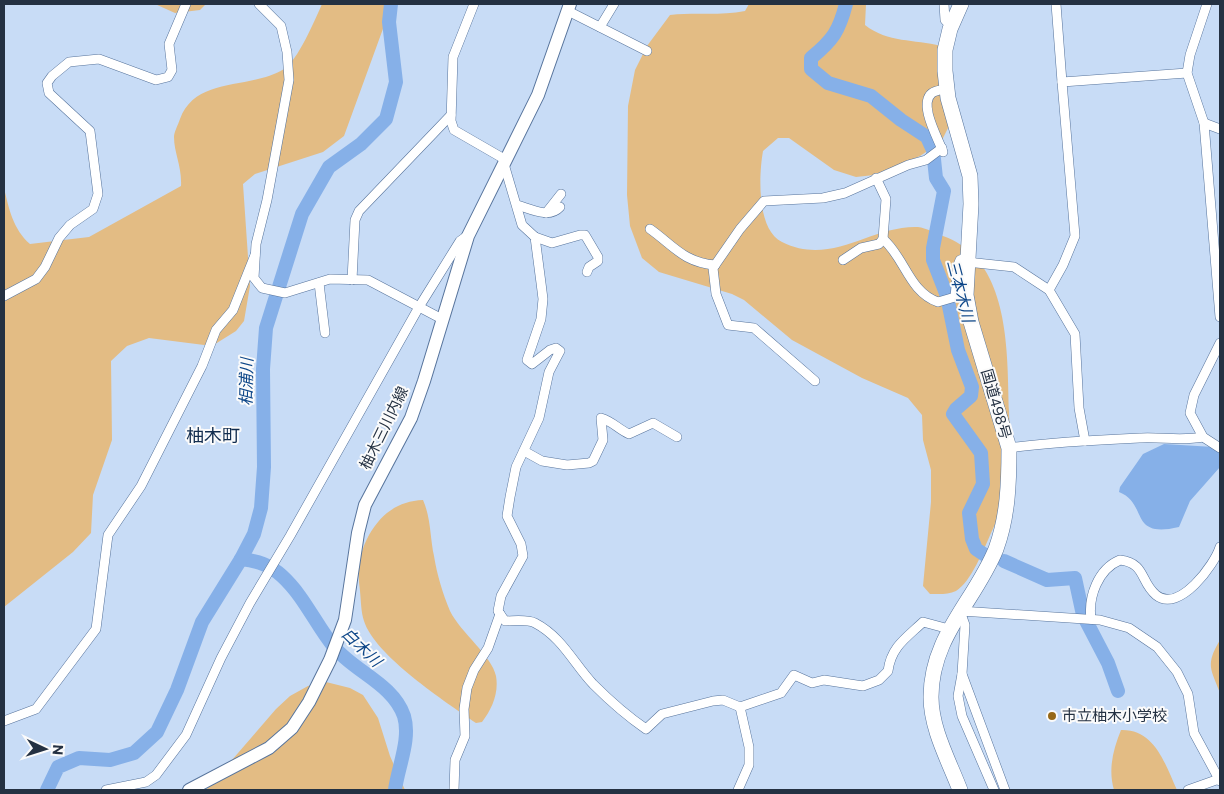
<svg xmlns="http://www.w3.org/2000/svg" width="1224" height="794" viewBox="0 0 1224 794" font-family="Commissioner,'Noto Sans JP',sans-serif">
  <rect width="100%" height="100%" fill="#c8dcf6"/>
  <g fill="#e3bc84">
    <path d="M 155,4 L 206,4 L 200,10 L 175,13 Z"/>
    <path d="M 322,4 L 392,4 L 344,136 L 323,152 L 255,174 L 243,184 L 250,286 L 244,321 L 236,331 L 212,346 L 149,338 L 127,346 L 111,361 L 112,440 L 93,495 L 91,533 L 73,552 L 4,607 L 4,188 C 9,209 13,229 30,244 L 89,237 L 181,186 C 182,166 174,153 174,137 C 174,132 178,125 180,119 C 196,76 250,90 284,69 C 297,62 316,18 322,4 Z"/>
    <path d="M 749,4 L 866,4 L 865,25 C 888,43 914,39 941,46 L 949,126 L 941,142 L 920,156 L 874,175 L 856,177 L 834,170 L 789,138 L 778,138 L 763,151 C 759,174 756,229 782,242 C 832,267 871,225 918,227 C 926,228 935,233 943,236 C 1011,260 1007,352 1009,411 C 1009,429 1014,447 1012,464 C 1010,488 1001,512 991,533 C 984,549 971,582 956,591 C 948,595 938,594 930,594 L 923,586 L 931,502 L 931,470 L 923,440 L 922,415 L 908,398 L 862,378 L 792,340 L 744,300 L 732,294 L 659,272 L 642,258 L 630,226 L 627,195 L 628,106 L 635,70 L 647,46 L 670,15 C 695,12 721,16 745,11 Z"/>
    <path d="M 423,500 C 431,518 430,538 434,556 C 437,575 443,594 450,611 C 461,633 492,656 496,676 C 499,693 492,709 482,722 L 476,723 C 446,702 375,656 364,621 C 361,612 361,601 360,591 C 357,571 359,553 369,535 C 381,514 398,501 423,500 Z"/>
    <path d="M 1220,640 L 1220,693 C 1211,669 1205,665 1220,640 Z"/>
    <path d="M 326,682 L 350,688 L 363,695 L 378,718 L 390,756 L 405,790 L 206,790 L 276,709 L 290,696 L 308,686 Z"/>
    <path d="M 1121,730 C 1155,729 1165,764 1177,790 L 1114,790 C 1108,769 1113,750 1121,730 Z"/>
  </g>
  <path fill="#86b0e8" d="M 1164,444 L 1214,447 L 1220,450 L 1220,467 L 1190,501 L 1179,527 C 1128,539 1149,504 1119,492 L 1120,487 L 1143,454 Z"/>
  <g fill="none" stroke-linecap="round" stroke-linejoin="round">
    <g stroke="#86b0e8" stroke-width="14">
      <path d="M 846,4 C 839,31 833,40 811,58 L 811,69 L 828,83 L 871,96 L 901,120 L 927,137 L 933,150 L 936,178 L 944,191 L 933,248 L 933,260 L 947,296 L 958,350 L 972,387 L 971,396 L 956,409 L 953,414 L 981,453 L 983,484 L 969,513 L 972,539 L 976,549 L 985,555"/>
      <path d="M 241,559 C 258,561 270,565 282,576 C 304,596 316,625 334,647 C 355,672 393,684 404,716 C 411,739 398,767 395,790"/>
      <path d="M 1004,561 L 1047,580 L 1075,578 L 1083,615 L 1108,663 L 1118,691"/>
      <path d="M 47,790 L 58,767 L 79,758 L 110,760 L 134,753 L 157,732 L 177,690 L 202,622 L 241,559 L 254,534 L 261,508 L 264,467 L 263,369 L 266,328 L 302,214 L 329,167 L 361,144 L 386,119 L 396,82 L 389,22 L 391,4"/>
    </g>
    <g stroke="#57749c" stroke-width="10">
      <g id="street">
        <path d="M 259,4 L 281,26 L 287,52 L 289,80 L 267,200 L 256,244 L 254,278 L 262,288 L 285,293 L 330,279 L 368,280 L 442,319"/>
        <path d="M 474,4 L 453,57 L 451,121 L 454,130 L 506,160"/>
        <path d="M 944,4 L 945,20 L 951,26"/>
        <path d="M 1056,4 L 1062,82 L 1187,73"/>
        <path d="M 1207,4 L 1190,55 L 1187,73 L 1204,123 L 1220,317"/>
        <path d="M 568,11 L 647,51"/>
        <path d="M 600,27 L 614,4"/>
        <path d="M 1204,123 L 1220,129"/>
        <path d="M 943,152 C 938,138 918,104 932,93 C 936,90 943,90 947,88"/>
        <path d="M 504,164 L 522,225 L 535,237 L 541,283 L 543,299 L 541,319 L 527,360 L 532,364 L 550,350 L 556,348 L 560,351 L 549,372 L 539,418 L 516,467 L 510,497 L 507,516 L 521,544 L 523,556 L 501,596 L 498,611 L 505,621 C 514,621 527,619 535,623 C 562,637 574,664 593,684 C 610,701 627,716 646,729 L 662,714 L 713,701 L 723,700 L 740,707 L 781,693 L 794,675 L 812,683 L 824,680 L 863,686 L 879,680 L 888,671 C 891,647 906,638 923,622 L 949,629"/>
        <path d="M 517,205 C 531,209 549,219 560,207"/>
        <path d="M 546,213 L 561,194"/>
        <path d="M 650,229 C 674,246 683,262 715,265"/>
        <path d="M 535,237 L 552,243 L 580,235 L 585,235 L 598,257 L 598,261 L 589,267 L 587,272"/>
        <path d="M 883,239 C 905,258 909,292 938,302 L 955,297 L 958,265 L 960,260 L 967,257"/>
        <path d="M 843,260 L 861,248 L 879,244 L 883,239 L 886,199 L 876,178"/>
        <path d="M 967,262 L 1014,267 L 1049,290 L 1075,334 L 1079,408 L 1085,441"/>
        <path d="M 352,280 L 355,220 L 359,211 L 451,115"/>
        <path d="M 319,283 L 325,333"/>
        <path d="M 1049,290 L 1063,265 L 1075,236 L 1062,82"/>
        <path d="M 4,296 L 36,279 L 45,267 L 59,238 L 70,225 L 93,209 L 98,194 L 90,131 L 49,93 L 47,83 L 52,76 L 69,62 L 99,59 L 156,80 L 168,77 L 172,70 L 169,44 L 186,4"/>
        <path d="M 1220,343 L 1194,395 L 1190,413 L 1203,437 L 1220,448"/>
        <path d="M 815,381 L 754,328 L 728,325 L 716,294 L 713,268 L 740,229 L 764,201 L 823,198 L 845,193 L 908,165 L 926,160 L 942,148"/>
        <path d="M 1009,448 C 1052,442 1097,440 1141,438 C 1162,437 1182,441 1203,437"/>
        <path d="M 524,451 L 542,461 L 567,465 L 589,463 L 593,461 L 603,440 L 601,418 C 612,421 618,429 629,434 L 653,423 L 677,437"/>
        <path d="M 1091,619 C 1088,597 1098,569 1120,560 C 1146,563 1140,582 1156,595 C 1179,614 1215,564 1220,547"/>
        <path d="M 962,674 L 958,696 L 962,716 L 994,790"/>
        <path d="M 4,721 L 36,709 L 96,629 L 108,535 L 141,486 L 202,366 L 216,330 L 233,310 L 255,255"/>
        <path d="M 106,790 L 146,782 L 156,775 L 186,735 L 221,658 L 250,603 L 290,536 L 419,307 L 460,241 L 467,236"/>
        <path d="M 454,790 L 455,760 L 465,736 L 464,709 L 467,688 L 474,670 L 488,648 L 500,614"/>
        <path d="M 738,790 L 749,765 L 749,747 L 740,707"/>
        <path d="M 1005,790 L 962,674 L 965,625 L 960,611 L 1100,620 L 1129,628 L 1157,647 L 1177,672 L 1188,694 L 1194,733 L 1220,781"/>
        <path d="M 1188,790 L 1219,779"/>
      </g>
    </g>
    <g stroke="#57749c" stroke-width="14">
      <path id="primary" d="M 189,790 L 269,748 L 292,728 L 309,702 L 330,660 L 345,620 L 358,533 L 365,505 L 411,418 L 424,381 L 468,236 L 538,95 L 570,4"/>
    </g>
    <g stroke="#57749c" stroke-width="16">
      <path id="highway" d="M 960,790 C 949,761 931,729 931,697 C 931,636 975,601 996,549 C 1008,516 1009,483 1009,448 L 971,322 L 966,295 L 971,204 L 970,176 L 948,98 L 945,71 L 945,50 L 950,29 L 961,4"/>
    </g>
    <use href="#street" stroke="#fff" stroke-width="9"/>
    <use href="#primary" stroke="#fff" stroke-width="12"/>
    <use href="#highway" stroke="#fff" stroke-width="15"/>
  </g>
  <circle fill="#966817" stroke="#fbfbfb" stroke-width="2" cx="1052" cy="716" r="5"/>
  <g text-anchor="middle" stroke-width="4" stroke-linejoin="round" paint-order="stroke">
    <g font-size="15" fill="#243142" stroke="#fbfbfb">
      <text transform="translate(996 404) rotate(74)" y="5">国道498号</text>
      <text transform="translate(384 428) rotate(-64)" y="5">柚木三川内線</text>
    </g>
    <g font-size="15" fill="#243142" stroke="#fbfbfb" text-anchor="start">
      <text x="1062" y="721">市立柚木小学校</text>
    </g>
    <g font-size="16" font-style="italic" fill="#0d4688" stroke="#fbfbfb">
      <text transform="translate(961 291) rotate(75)" y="6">三本木川</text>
      <text transform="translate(246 382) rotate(-89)" y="6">相浦川</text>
      <text transform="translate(362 647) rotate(44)" y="6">白木川</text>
    </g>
    <g font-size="18" fill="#122d4f" stroke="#fbfbfb">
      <text x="213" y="442">柚木町</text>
    </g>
  </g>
  <rect width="1224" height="794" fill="none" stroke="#243142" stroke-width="10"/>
  <g transform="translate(45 749) rotate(94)" stroke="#fbfbfb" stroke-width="4" paint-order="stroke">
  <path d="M0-4L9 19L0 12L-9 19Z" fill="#243142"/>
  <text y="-8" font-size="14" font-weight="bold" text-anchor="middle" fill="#243142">N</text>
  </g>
</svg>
